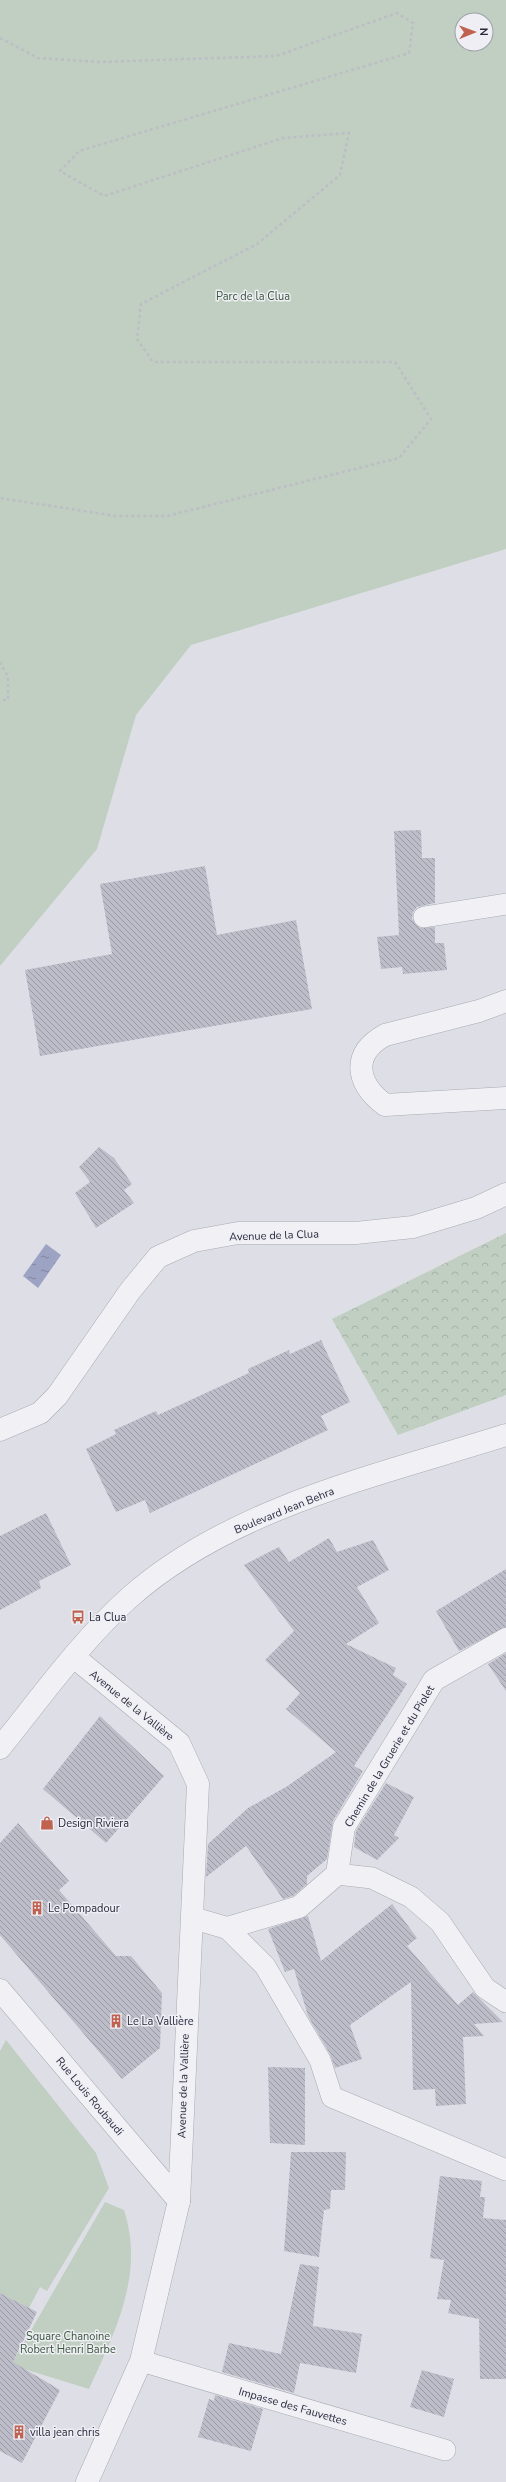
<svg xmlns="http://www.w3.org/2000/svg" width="506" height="2482" viewBox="0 0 506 2482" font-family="'Nunito Sans',sans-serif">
  <defs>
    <pattern id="forest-crowns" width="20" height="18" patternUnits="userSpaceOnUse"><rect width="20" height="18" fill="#c0cfc1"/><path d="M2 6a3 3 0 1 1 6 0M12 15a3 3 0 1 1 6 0" fill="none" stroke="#a5b2a7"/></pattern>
    <pattern id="water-ripples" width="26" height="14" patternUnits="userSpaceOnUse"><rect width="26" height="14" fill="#9da3c3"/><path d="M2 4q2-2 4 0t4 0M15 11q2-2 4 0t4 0" fill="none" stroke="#8085a0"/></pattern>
    <pattern id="building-back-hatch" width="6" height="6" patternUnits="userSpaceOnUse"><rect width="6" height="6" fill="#bcbdc8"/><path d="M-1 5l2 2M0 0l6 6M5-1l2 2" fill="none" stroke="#999aa4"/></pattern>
  </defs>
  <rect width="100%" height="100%" fill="#dedfe6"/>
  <path fill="url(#forest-crowns)" d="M 506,1233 L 506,1395 L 398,1435 L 332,1319 Z"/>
  <g fill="#c0cfc1" fill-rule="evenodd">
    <path d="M 0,0 L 506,0 L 506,549 L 191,645 L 136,715 L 97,849 L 0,966 ZM 462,20 L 486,20 L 486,44 L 462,44 Z"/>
    <path d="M 6,2040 L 96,2153 L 109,2188 L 47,2291 L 40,2287 L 29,2308 L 0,2293 L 0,2051 Z"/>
    <path d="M 105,2202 L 124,2210 C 145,2274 115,2332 89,2389 L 11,2365 Z"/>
  </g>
  <path fill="url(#water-ripples)" d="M 46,1244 L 61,1255 L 38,1288 L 23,1276 Z"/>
  <g fill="url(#building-back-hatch)">
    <path d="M 421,830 L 422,858 L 435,858 L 435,903 L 417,907 L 413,912 L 412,919 L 420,928 L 435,927 L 435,943 L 444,943 L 447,970 L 403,974 L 402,967 L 381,969 L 377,937 L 399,935 L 394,831 Z"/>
    <path d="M 205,866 L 217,935 L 296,920 L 312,1009 L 40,1056 L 25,970 L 112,954 L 100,884 Z"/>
    <path d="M 99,1147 L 114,1158 L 132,1184 L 124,1190 L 134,1203 L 96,1228 L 75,1193 L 90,1182 L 79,1167 Z"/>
    <path d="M 321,1340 L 350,1402 L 321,1416 L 328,1430 L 150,1513 L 145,1500 L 116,1512 L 86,1449 L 116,1434 L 114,1430 L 156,1411 L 158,1415 L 249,1373 L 248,1369 L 289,1350 L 290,1354 Z"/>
    <path d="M 46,1513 L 71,1565 L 39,1581 L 41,1588 L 0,1610 L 0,1536 Z"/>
    <path d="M 329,1538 L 337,1552 L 373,1540 L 389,1570 L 357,1587 L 379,1623 L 346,1644 L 396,1668 L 393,1675 L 407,1684 L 354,1766 L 363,1771 L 333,1821 L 327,1859 L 307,1876 L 307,1884 L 293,1896 L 283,1899 L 246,1846 L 206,1877 L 208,1844 L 248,1808 L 286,1787 L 336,1752 L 286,1709 L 300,1693 L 265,1660 L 294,1631 L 244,1565 L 279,1547 L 289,1562 Z"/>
    <path d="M 506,1569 L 506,1627 L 459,1651 L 436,1611 Z"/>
    <path d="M 506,1653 L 506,1691 L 488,1664 Z"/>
    <path d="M 100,1716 L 164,1776 L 106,1843 L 43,1789 Z"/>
    <path d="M 386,1783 L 414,1797 L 394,1835 L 399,1838 L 377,1860 L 354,1847 L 356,1831 Z"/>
    <path d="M 18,1823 L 69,1881 L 59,1890 L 116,1956 L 131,1956 L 162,1993 L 160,2048 L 122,2079 L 0,1935 L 0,1843 Z"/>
    <path d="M 392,1904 L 417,1938 L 407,1946 L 458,2005 L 473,1992 L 503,2022 L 474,2024 L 484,2036 L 463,2037 L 466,2104 L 436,2106 L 435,2089 L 413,2090 L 411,1982 L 350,2025 L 362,2059 L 335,2068 L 330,2054 L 308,2016 L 294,1969 L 285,1972 L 268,1929 L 308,1916 L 321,1961 Z"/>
    <path d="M 268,2067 L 305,2068 L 305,2145 L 270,2143 Z"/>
    <path d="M 291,2152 L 346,2152 L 345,2190 L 331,2190 L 330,2209 L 324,2210 L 319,2257 L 284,2251 Z"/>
    <path d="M 440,2176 L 482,2181 L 480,2197 L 485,2197 L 483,2218 L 506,2220 L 506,2379 L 480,2379 L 479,2319 L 448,2313 L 451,2300 L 437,2299 L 444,2260 L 430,2258 Z"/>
    <path d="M 300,2264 L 319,2267 L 313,2326 L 362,2334 L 356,2373 L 300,2363 L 294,2393 L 222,2372 L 229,2343 L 281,2354 Z"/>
    <path d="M 0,2293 L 37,2312 L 13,2362 L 60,2390 L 22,2463 L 0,2451 Z"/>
    <path d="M 422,2370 L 454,2379 L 444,2417 L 410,2407 Z"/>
    <path d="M 215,2395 L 263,2409 L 251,2451 L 198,2437 L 209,2399 L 214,2401 Z"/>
  </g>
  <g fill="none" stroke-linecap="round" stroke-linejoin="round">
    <g stroke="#a8a9b3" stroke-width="22">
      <g id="service">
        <path d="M 424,917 L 506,904"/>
        <path d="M 337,1874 L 372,1878 L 411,1897 L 440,1922 L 485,1988 L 506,2002"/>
        <path d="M 227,1928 L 265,1966 L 320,2060 L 332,2097 L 506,2170"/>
        <path d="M 141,2361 L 445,2450"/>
      </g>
    </g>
    <g stroke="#a8a9b3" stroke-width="23">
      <g id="minor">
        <path d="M 74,1657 L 179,1743 L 198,1784 L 179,2201 L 141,2361 L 87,2482"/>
        <path d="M 0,1748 C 41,1697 81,1641 130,1597 C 232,1507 380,1475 506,1435"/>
        <path d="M 193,1918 L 227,1928 L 299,1907 L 337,1874 L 344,1827 L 434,1680 L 506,1639"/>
        <path d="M 0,1990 L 179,2201"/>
      </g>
    </g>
    <g stroke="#a8a9b3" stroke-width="23">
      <g id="tertiary">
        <path d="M 506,1001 L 479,1011 L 385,1035 C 351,1054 356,1083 385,1105 L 506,1098"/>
        <path d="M 0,1430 L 40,1413 L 57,1396 L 130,1291 L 158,1257 L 194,1241 L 238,1233 L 356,1233 L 413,1227 L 476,1208 L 506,1194"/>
      </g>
    </g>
    <g stroke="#bdbdc5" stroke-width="2.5" stroke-dasharray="3 3" stroke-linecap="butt">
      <path d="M 0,38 L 38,58 L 98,62 L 276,56 L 397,13 L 413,23 L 409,53 L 79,151 L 60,171 L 104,196 L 283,138 L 349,133 L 340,175 L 257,244 L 141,304 L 137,339 L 153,362 L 395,362 L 431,419 L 399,458 L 167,516 L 116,516 L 0,498"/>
      <path d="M 0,662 L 8,677 L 8,700 L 0,700"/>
    </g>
    <use href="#service" stroke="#f1f1f5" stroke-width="21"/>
    <use href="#minor" stroke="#f1f1f5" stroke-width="22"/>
    <use href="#tertiary" stroke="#f1f1f5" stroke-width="22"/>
  </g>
  <defs>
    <g id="bus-bare" transform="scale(1.08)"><path d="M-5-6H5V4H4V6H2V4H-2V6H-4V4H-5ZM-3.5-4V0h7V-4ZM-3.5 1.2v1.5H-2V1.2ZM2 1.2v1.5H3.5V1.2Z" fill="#bf6250" stroke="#eeeef4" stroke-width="2.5" paint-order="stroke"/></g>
    <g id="shop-bare" transform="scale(1.08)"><path d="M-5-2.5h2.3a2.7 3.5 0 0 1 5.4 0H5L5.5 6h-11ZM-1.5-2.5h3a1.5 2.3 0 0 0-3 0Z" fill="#bf6250" stroke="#eeeef4" stroke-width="2.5" paint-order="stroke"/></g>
    <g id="building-bare" transform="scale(1.08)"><path d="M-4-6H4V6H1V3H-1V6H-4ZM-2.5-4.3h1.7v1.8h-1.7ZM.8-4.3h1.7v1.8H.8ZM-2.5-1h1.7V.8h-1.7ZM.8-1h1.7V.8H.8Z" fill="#bf6250" stroke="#eeeef4" stroke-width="2.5" paint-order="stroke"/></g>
  </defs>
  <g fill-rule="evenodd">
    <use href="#bus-bare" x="78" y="1617"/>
    <use href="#shop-bare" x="47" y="1823"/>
    <use href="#building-bare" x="37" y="1908"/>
    <use href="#building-bare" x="116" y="2021"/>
    <use href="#building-bare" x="19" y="2432"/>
  </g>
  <g text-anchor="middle" stroke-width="3" stroke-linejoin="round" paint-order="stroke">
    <g font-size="11" fill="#38563c" stroke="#eeeef4">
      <text x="253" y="300">Parc de la Clua</text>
      <text x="68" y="2340">Square Chanoine<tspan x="68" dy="13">Robert Henri Barbe</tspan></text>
    </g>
    <g font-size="11" fill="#292a3b" stroke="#eeeef4">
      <text transform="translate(274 1235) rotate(-2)" y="4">Avenue de la Clua</text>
      <text transform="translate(284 1510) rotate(-22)" y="4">Boulevard Jean Behra</text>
      <text transform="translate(132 1705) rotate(39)" y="4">Avenue de la Vallière</text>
      <text transform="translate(389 1756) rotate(-59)" y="4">Chemin de la Gruerie et du Piolet</text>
      <text transform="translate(183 2086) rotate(-88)" y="4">Avenue de la Vallière</text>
      <text transform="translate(90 2096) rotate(50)" y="4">Rue Louis Roubaudi</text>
      <text transform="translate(293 2406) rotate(16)" y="4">Impasse des Fauvettes</text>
    </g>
    <g font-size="11" fill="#292a3b" stroke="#eeeef4" text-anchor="start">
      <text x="89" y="1621">La Clua</text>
      <text x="58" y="1827">Design Riviera</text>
      <text x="48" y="1912">Le Pompadour</text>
      <text x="127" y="2025">Le La Vallière</text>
      <text x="30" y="2436">villa jean chris</text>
    </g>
  </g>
  <g transform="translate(474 32) rotate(89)"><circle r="19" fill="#eeeef4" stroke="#9fa0aa"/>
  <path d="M0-3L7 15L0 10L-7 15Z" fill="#bf6250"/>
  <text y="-6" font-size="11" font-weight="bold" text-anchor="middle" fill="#292a3b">N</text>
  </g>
</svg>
